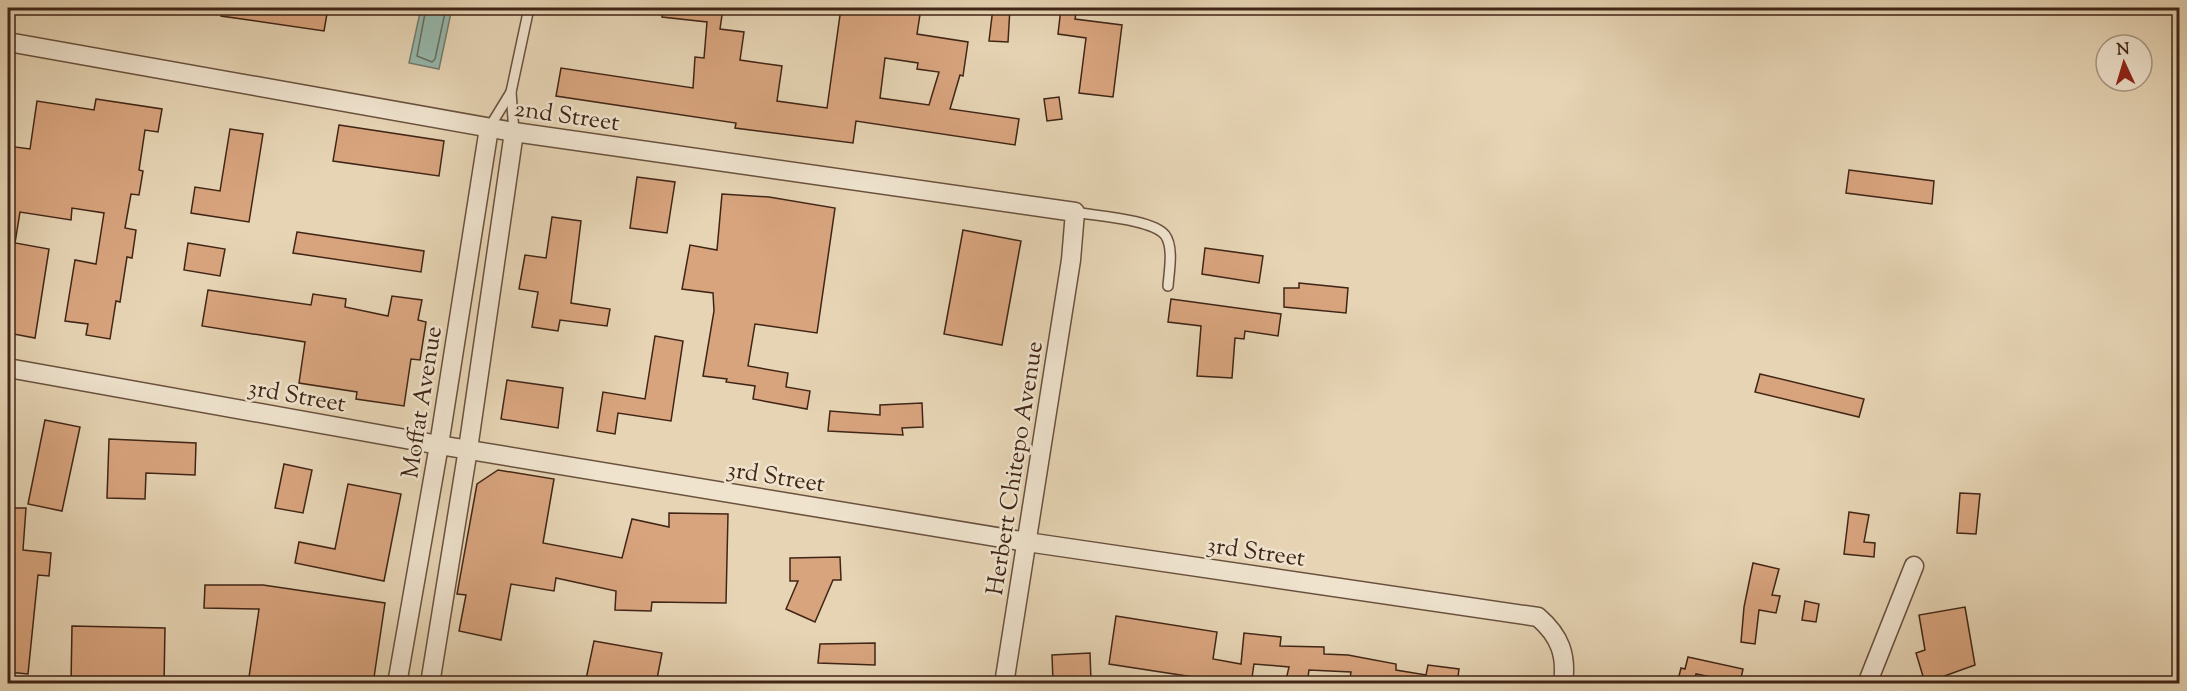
<svg xmlns="http://www.w3.org/2000/svg" width="2187" height="691" viewBox="0 0 2187 691" font-family="'Sorts Mill Goudy',serif">
  <rect width="100%" height="100%" fill="#e6d4b4"/>
  <filter id="stains"><feTurbulence type="fractalNoise" baseFrequency=".00333" numOctaves="4"/><feColorMatrix values="0 0 0 0 .2 0 0 0 0 .09 0 0 0 0 .02 0 0 0 .5 -.17"/></filter>
  <radialGradient id="worn" r=".72"><stop offset=".6" stop-color="#630" stop-opacity="0"/><stop offset="1" stop-color="#630" stop-opacity=".3"/></radialGradient>
  <path fill="#96b8ac" stroke="#747d70" stroke-width="1.5" d="M 421,8 L 452,8 L 439,69 L 409,63 Z"/>
  <g fill="none" stroke-linecap="round" stroke-linejoin="round">
    <path stroke="#6b6e61" stroke-width="1.5" d="M 426,8 L 417,56 L 432,62 L 435,59 L 446,8"/>
  </g>
  <g fill="#d8a47e" stroke="#402516" stroke-width="1.5" fill-rule="evenodd">
    <path d="M 221,8 L 328,8 L 324,31 L 221,16 Z"/>
    <path d="M 663,8 L 723,8 L 720,29 L 744,32 L 740,60 L 782,66 L 777,101 L 827,108 L 841,8 L 921,8 L 917,34 L 968,42 L 963,76 L 960,75 L 950,109 L 1019,119 L 1015,145 L 856,121 L 853,143 L 735,128 L 736,123 L 556,96 L 561,68 L 693,88 L 695,57 L 704,58 L 707,22 L 662,17 ZM 885,58 L 918,63 L 917,69 L 939,72 L 929,105 L 880,98 Z"/>
    <path d="M 993,8 L 1010,8 L 1008,42 L 989,41 Z"/>
    <path d="M 1061,8 L 1077,8 L 1075,19 L 1122,25 L 1113,97 L 1079,93 L 1086,38 L 1058,34 Z"/>
    <path d="M 1059,97 L 1062,119 L 1047,121 L 1044,99 Z"/>
    <path d="M 96,99 L 162,109 L 158,132 L 145,130 L 139,170 L 143,171 L 139,195 L 131,194 L 125,228 L 136,230 L 132,258 L 127,257 L 120,302 L 116,301 L 110,339 L 86,335 L 88,324 L 65,321 L 75,260 L 96,264 L 104,213 L 72,208 L 71,220 L 20,212 L 15,243 L 49,249 L 35,338 L 8,333 L 8,146 L 30,149 L 37,101 L 94,110 Z"/>
    <path d="M 339,125 L 444,141 L 439,176 L 333,161 Z"/>
    <path d="M 230,129 L 263,134 L 249,222 L 191,213 L 195,187 L 220,191 Z"/>
    <path d="M 1849,170 L 1934,181 L 1932,204 L 1846,193 Z"/>
    <path d="M 637,177 L 675,182 L 667,233 L 630,228 Z"/>
    <path d="M 722,194 L 769,197 L 835,208 L 817,333 L 755,324 L 748,366 L 788,373 L 786,387 L 810,391 L 807,409 L 753,399 L 755,386 L 726,382 L 727,379 L 703,376 L 714,311 L 713,293 L 682,289 L 690,245 L 717,250 Z"/>
    <path d="M 552,217 L 581,221 L 571,303 L 610,309 L 607,326 L 560,320 L 558,331 L 532,327 L 538,292 L 519,289 L 525,255 L 546,258 Z"/>
    <path d="M 963,230 L 1021,241 L 1002,345 L 944,334 Z"/>
    <path d="M 297,232 L 424,251 L 421,272 L 293,253 Z"/>
    <path d="M 188,243 L 225,249 L 220,276 L 184,270 Z"/>
    <path d="M 1205,248 L 1263,256 L 1259,283 L 1202,274 Z"/>
    <path d="M 1299,283 L 1348,288 L 1346,313 L 1284,307 L 1284,288 L 1299,288 Z"/>
    <path d="M 208,290 L 311,305 L 313,294 L 346,299 L 345,307 L 388,316 L 392,296 L 422,300 L 418,320 L 426,322 L 420,360 L 411,359 L 404,406 L 356,399 L 357,392 L 299,383 L 305,342 L 202,326 Z"/>
    <path d="M 1171,299 L 1281,314 L 1278,336 L 1245,331 L 1244,339 L 1235,338 L 1232,378 L 1197,376 L 1201,326 L 1168,322 Z"/>
    <path d="M 655,336 L 683,341 L 671,421 L 618,413 L 615,434 L 597,431 L 603,392 L 645,399 Z"/>
    <path d="M 1760,374 L 1864,399 L 1859,417 L 1755,392 Z"/>
    <path d="M 507,380 L 563,388 L 558,428 L 501,419 Z"/>
    <path d="M 922,403 L 923,427 L 902,428 L 903,435 L 828,431 L 830,411 L 880,415 L 880,405 Z"/>
    <path d="M 45,420 L 80,427 L 62,511 L 28,504 Z"/>
    <path d="M 109,439 L 196,443 L 195,475 L 146,473 L 145,499 L 107,498 Z"/>
    <path d="M 284,464 L 312,470 L 303,513 L 275,508 Z"/>
    <path d="M 498,470 L 554,479 L 543,543 L 622,558 L 632,519 L 669,527 L 669,513 L 728,514 L 726,603 L 652,602 L 651,611 L 615,610 L 616,591 L 556,578 L 554,591 L 511,584 L 501,640 L 459,631 L 466,595 L 457,594 L 477,484 Z"/>
    <path d="M 348,484 L 401,494 L 384,581 L 295,563 L 299,542 L 335,549 Z"/>
    <path d="M 1960,493 L 1980,494 L 1976,534 L 1957,533 Z"/>
    <path d="M 8,508 L 26,508 L 23,550 L 51,553 L 49,576 L 38,575 L 28,674 L 8,672 Z"/>
    <path d="M 1849,512 L 1869,515 L 1864,542 L 1875,543 L 1874,557 L 1844,554 Z"/>
    <path d="M 840,557 L 841,580 L 833,580 L 815,622 L 786,609 L 798,581 L 790,581 L 790,558 Z"/>
    <path d="M 1753,563 L 1779,569 L 1772,595 L 1780,596 L 1776,613 L 1759,610 L 1755,644 L 1741,642 L 1744,607 Z"/>
    <path d="M 205,585 L 263,585 L 385,603 L 373,684 L 248,684 L 259,609 L 204,608 Z"/>
    <path d="M 1805,601 L 1819,604 L 1816,622 L 1802,620 Z"/>
    <path d="M 1965,607 L 1975,665 L 1925,683 L 1916,653 L 1925,650 L 1919,615 Z"/>
    <path d="M 1116,616 L 1217,632 L 1213,659 L 1241,664 L 1244,633 L 1281,637 L 1280,646 L 1324,647 L 1324,654 L 1348,655 L 1396,664 L 1396,670 L 1426,675 L 1428,665 L 1459,669 L 1457,684 L 1349,684 L 1351,672 L 1309,670 L 1307,684 L 1285,684 L 1289,667 L 1254,664 L 1251,684 L 1239,684 L 1109,664 Z"/>
    <path d="M 72,626 L 165,628 L 164,684 L 71,684 Z"/>
    <path d="M 594,641 L 662,653 L 656,684 L 585,684 Z"/>
    <path d="M 875,643 L 875,665 L 818,663 L 820,644 Z"/>
    <path d="M 1090,653 L 1091,681 L 1053,682 L 1052,655 Z"/>
    <path d="M 1688,657 L 1743,669 L 1740,683 L 1696,674 L 1694,684 L 1677,684 L 1681,668 L 1685,669 Z"/>
  </g>
  <g fill="none" stroke-linecap="round" stroke-linejoin="round">
    <g stroke="#6a513e" stroke-width="12">
      <g id="lane">
        <path d="M 489,128 L 511,92"/>
        <path d="M 514,132 L 511,92 L 529,8"/>
        <path d="M 1075,212 C 1095,216 1152,219 1165,235 C 1174,247 1169,272 1168,286"/>
      </g>
    </g>
    <g stroke="#6a513e" stroke-width="21">
      <g id="street">
        <path d="M 8,42 L 514,132 L 1075,212 L 1071,260 L 1004,684"/>
        <path d="M 8,368 L 439,445 L 1027,542 L 1538,617 C 1560,636 1567,655 1563,684"/>
        <path d="M 397,684 L 439,445 L 489,128"/>
        <path d="M 430,684 L 468,449 L 514,132"/>
        <path d="M 1867,684 L 1914,566"/>
      </g>
    </g>
    <use href="#lane" stroke="#efe3ce" stroke-width="9"/>
    <use href="#street" stroke="#efe3ce" stroke-width="18"/>
  </g>
  <g text-anchor="middle" stroke-width="5" stroke-linejoin="round" paint-order="stroke">
    <g font-size="24" fill="#402516" stroke="#efe3ce">
      <text transform="translate(567 115) rotate(8)" y="8">2nd Street</text>
      <text transform="translate(297 395) rotate(10)" y="8">3rd Street</text>
      <text transform="translate(421 402) rotate(-81)" y="8">Moffat Avenue</text>
      <text transform="translate(1014 468) rotate(-81)" y="8">Herbert Chitepo Avenue</text>
      <text transform="translate(776 476) rotate(9)" y="8">3rd Street</text>
      <text transform="translate(1256 551) rotate(8)" y="8">3rd Street</text>
    </g>
  </g>
  <rect width="2187" height="691" fill="none" stroke="#e6d4b4" stroke-width="30"/>
  <rect x="9" y="9" width="2169" height="673" fill="none" stroke="#402516" stroke-width="3"/>
  <rect x="15" y="15" width="2157" height="661" fill="none" stroke="#402516" stroke-width="1.5"/>
  <g transform="translate(2124 63) rotate(356)"><circle r="28" fill="#efe3ce" stroke="#a99784" stroke-width="1.5"/>
  <path d="M0-4.5L10 22L0 15L-10 22Z" fill="#8f2418"/>
  <text y="-9" font-size="16" font-weight="bold" text-anchor="middle" fill="#402516">N</text>
  </g>
  <rect width="100%" height="100%" filter="url(#stains)"/>
  <rect width="100%" height="100%" fill="url(#worn)"/>
</svg>
